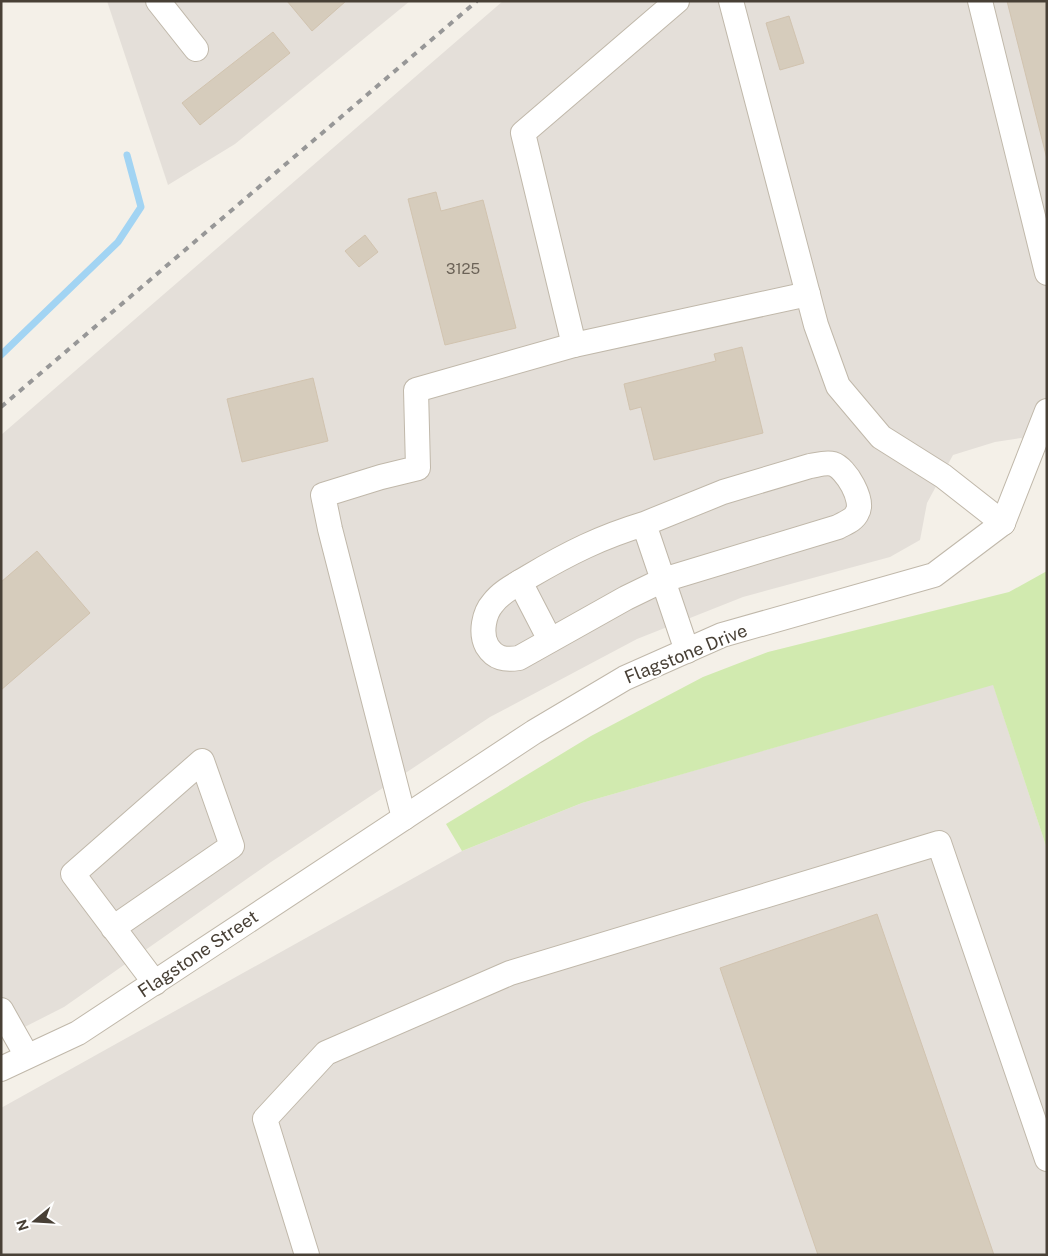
<svg xmlns="http://www.w3.org/2000/svg" width="1048" height="1256" viewBox="0 0 1048 1256" font-family="'Public Sans',sans-serif">
  <rect width="100%" height="100%" fill="#f4f0e8"/>
  <g fill="#e4dfd9">
    <path d="M 107,1 L 410,1 L 235,144 L 168,185 Z"/>
    <path d="M 503,1 L 1047,1 L 1047,453 L 1021,438 L 995,442 L 953,455 L 927,503 L 920,540 L 890,557 L 743,597 L 637,639 L 490,717 L 271,862 L 64,1007 L 1,1039 L 1,435 Z"/>
    <path d="M 993,684 L 1047,849 L 1047,1255 L 1,1255 L 1,1108 L 462,851 L 582,803 Z"/>
  </g>
  <path fill="#d1eaaf" d="M 1047,571 L 1047,849 L 993,685 L 582,803 L 462,851 L 446,824 L 591,736 L 703,677 L 768,652 L 1009,592 Z"/>
  <g fill="none" stroke-linecap="round" stroke-linejoin="round">
    <path stroke="#a2d4f3" stroke-width="7" d="M 1,355 L 118,242 L 141,207 L 127,155"/>
  </g>
  <g fill="#d6ccbc" stroke="#d1c3af">
    <path d="M 287,1 L 346,1 L 312,31 Z"/>
    <path d="M 1007,1 L 1047,1 L 1047,159 Z"/>
    <path d="M 789,16 L 804,63 L 780,70 L 766,23 Z"/>
    <path d="M 273,32 L 290,53 L 200,125 L 182,103 Z"/>
    <path d="M 436,192 L 441,211 L 483,200 L 516,328 L 445,345 L 408,199 Z"/>
    <path d="M 365,235 L 378,252 L 359,267 L 345,251 Z"/>
    <path d="M 742,347 L 763,433 L 654,460 L 641,407 L 630,410 L 624,384 L 716,361 L 714,354 Z"/>
    <path d="M 313,378 L 328,441 L 242,462 L 227,399 Z"/>
    <path d="M 37,551 L 90,613 L 1,690 L 1,582 Z"/>
    <path d="M 877,914 L 994,1255 L 818,1255 L 720,968 Z"/>
  </g>
  <g fill="none" stroke-linecap="round" stroke-linejoin="round">
    <g stroke="#c0b8aa" stroke-width="26">
      <g id="minor">
        <path d="M 158,1 L 196,49"/>
        <path d="M 731,1 L 816,325 L 838,386 L 881,437 L 943,476 L 1003,523"/>
        <path d="M 980,1 L 1047,273"/>
        <path d="M 574,345 L 808,294"/>
        <path d="M 1003,523 L 1047,411"/>
        <path d="M 644,524 C 601,537 569,553 530,576 C 517,584 502,591 493,603 C 484,613 480,633 487,646 C 495,659 505,660 519,658 L 626,598 L 663,580 L 838,527 C 845,523 854,520 857,513 C 865,501 846,468 833,464 C 826,462 817,465 810,466 L 723,492 L 644,524 L 687,651"/>
        <path d="M 520,582 L 550,640"/>
        <path d="M 404,818 L 330,529 L 323,495 L 381,477 L 418,468 L 416,390 L 574,345 L 523,133 L 677,1"/>
        <path d="M 113,928 L 232,846 L 202,761 L 73,874 L 155,983"/>
        <path d="M 1,1010 L 27,1056"/>
        <path d="M 1,1069 L 78,1033 L 534,732 L 625,678 L 722,635 L 934,575 L 1003,523"/>
        <path d="M 307,1255 L 265,1119 L 326,1053 L 510,973 L 939,843 L 1047,1159"/>
      </g>
    </g>
    <use href="#minor" stroke="#fff" stroke-width="24"/>
    <path stroke="#979797" stroke-width="4" stroke-dasharray="6 6" stroke-linecap="butt" d="M 1,407 L 477,1"/>
  </g>
  <g text-anchor="middle" stroke-width="4" stroke-linejoin="round" paint-order="stroke">
    <g font-size="15" fill="#6c6358">
      <text x="463" y="274">3125</text>
    </g>
    <g font-size="18" fill="#484036" stroke="#fff">
      <text transform="translate(686 654) rotate(-22)" y="6">Flagstone Drive</text>
      <text transform="translate(198 954) rotate(-34)" y="6">Flagstone Street</text>
    </g>
  </g>
  <rect width="1048" height="1256" fill="none" stroke="#484036" stroke-width="5"/>
  <g transform="translate(35 1221) rotate(252)" stroke="#ffffff" stroke-width="4" paint-order="stroke">
  <path d="M0-4L9 19L0 12L-9 19Z" fill="#484036"/>
  <text y="-8" font-size="14" font-weight="bold" text-anchor="middle" fill="#484036">N</text>
  </g>
</svg>
